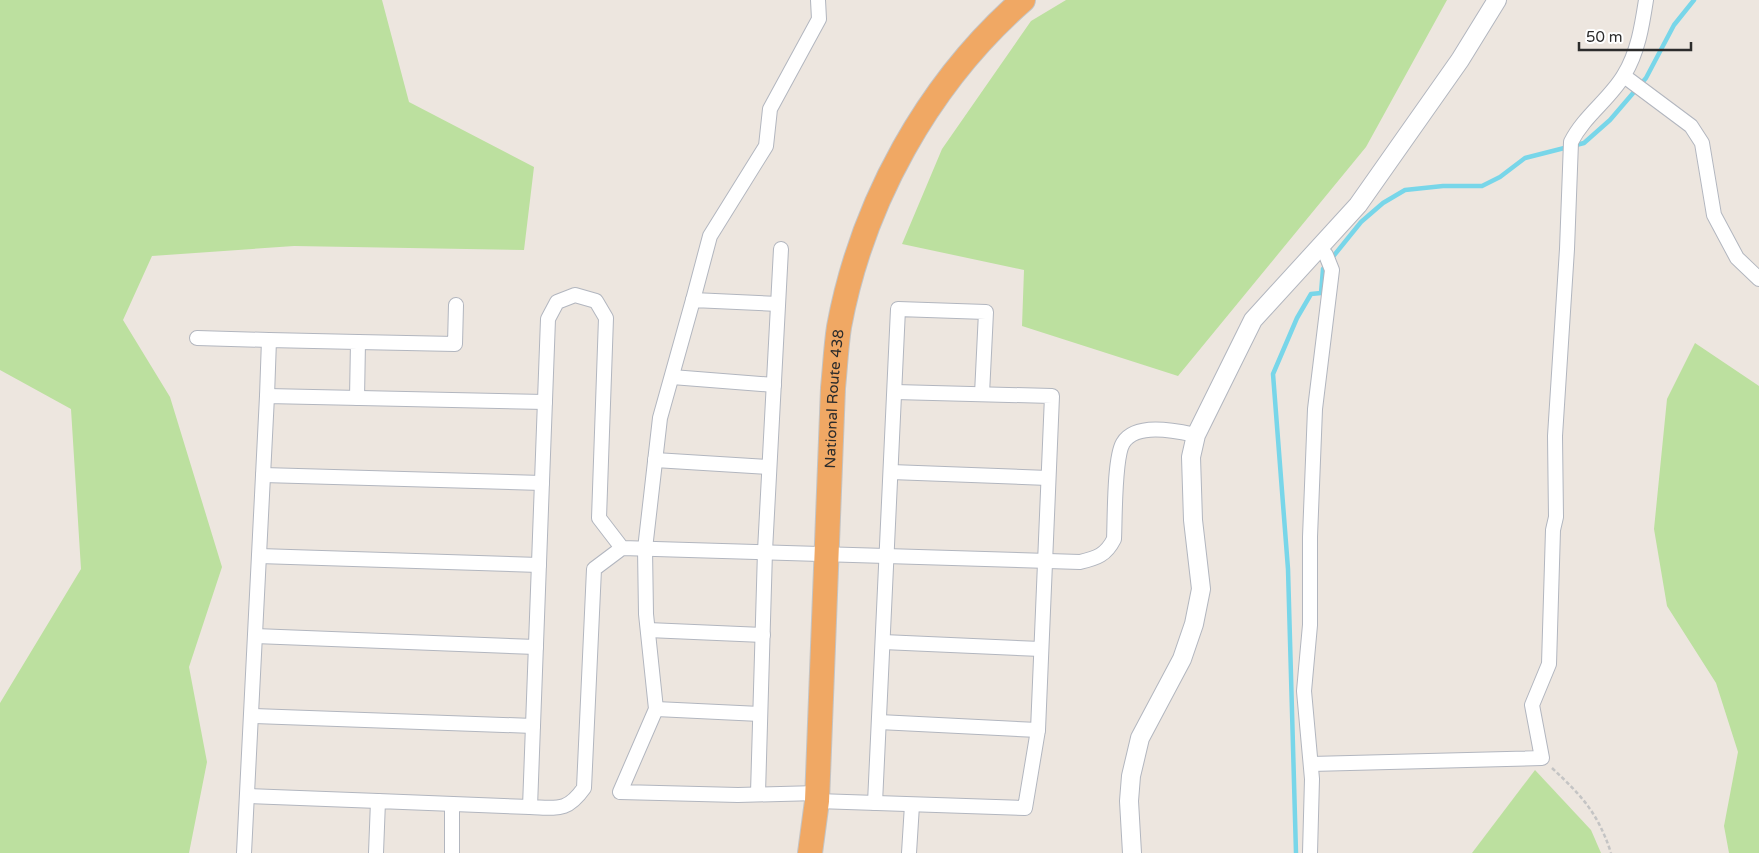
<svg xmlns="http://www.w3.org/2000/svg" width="1759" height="853" viewBox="0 0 1759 853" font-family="'Varela Round',sans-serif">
  <rect width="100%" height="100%" fill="#ede6df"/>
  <g fill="#bce09f">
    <path d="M 0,0 L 382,0 L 409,102 L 534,167 L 524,250 L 294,246 L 152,256 L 123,320 L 170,397 L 222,567 L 189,667 L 207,762 L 189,853 L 0,853 L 0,703 L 81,569 L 71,409 L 0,370 Z"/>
    <path d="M 1066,0 L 1447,0 L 1366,147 L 1178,376 L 1022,326 L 1024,270 L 902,244 L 942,149 L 1031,21 Z"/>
    <path d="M 1695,343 L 1759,386 L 1759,853 L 1729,853 L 1724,826 L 1738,752 L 1716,683 L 1667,606 L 1654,529 L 1667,399 Z"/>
    <path d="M 1535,770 L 1591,830 L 1601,853 L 1472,853 Z"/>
  </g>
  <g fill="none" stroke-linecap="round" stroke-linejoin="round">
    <path stroke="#78d6e9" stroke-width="4.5" d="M 1296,853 L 1288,569 L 1273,374 L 1297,318 L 1311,294 L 1321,293 L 1323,269 L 1361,222 L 1383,203 L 1405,190 L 1443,186 L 1482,186 L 1500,177 L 1525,158 L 1584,143 L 1610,120 L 1646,78 L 1674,25 L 1694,0"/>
    <g stroke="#b2b6bf" stroke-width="16">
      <g id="minor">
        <path d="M 1624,76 L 1691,126 L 1702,143 L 1714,215 L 1737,258 L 1759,279"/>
        <path d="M 693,300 L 710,236 L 766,146 L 770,109 L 819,19 L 818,0"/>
        <path d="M 778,304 L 693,300 L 660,418 L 645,549 L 646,614 L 656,709 L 620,792 L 738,795 L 818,793"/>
        <path d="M 197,338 L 269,340"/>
        <path d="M 358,342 L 455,344 L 456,305"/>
        <path d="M 672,377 L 774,385"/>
        <path d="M 267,396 L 269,340 L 358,342 L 357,398"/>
        <path d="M 655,460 L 769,467"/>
        <path d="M 891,472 L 1048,478"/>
        <path d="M 263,475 L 542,483"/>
        <path d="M 622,548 L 594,569 L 584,788 C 567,812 558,808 530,807 L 548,319 L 557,302 L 575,295 L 596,301 L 606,318 L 599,518 L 622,548 L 1080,562 C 1097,558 1106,555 1114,539 C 1115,520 1114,458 1123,443 C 1136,422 1176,431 1196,435"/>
        <path d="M 259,556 L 539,565"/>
        <path d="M 648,630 L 763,635"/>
        <path d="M 255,636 L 536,647"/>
        <path d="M 883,642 L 1041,649"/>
        <path d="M 656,709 L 760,714"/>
        <path d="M 251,716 L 533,726"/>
        <path d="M 879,722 L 1038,730"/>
        <path d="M 1311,764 L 1542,758 L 1532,705 L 1549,664 L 1553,530 L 1556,517 L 1555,436 L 1567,249 L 1571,142 C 1584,116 1610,99 1624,75 C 1638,52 1642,26 1646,0"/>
        <path d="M 758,793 L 765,551 L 781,249"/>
        <path d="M 247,796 L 378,801"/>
        <path d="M 817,801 L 1025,808 L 1038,730 L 1052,396 L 895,392"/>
        <path d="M 875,803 L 898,309 L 986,312 L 982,394"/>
        <path d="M 244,853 L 267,396 L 545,402"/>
        <path d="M 376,853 L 378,801 L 530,807"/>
        <path d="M 452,853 L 452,804"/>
        <path d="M 909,853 L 912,805"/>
        <path d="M 1310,853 L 1312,779 L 1304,691 L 1310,625 L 1310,537 L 1315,409 L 1332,270 L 1326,255 L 1320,248"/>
      </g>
    </g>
    <g stroke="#b2b6bf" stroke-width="20">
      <path id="tertiary" d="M 1132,853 L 1129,801 L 1131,776 L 1136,755 L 1140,738 L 1182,659 L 1194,624 L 1201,589 L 1193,520 L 1191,457 L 1196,435 L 1253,320 L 1358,205 L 1460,60 L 1497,0"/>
    </g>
    <g stroke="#c4c4c4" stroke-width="26">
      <g id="trunk">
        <path id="s1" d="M 810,853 L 817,801 L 833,388 C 835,368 836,347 839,327 C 862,203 928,83 1023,0"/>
      </g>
    </g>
    <path stroke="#c4c4c4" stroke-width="2.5" stroke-dasharray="4 2.5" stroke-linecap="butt" d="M 1552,768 C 1582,796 1598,813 1611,853"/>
    <use href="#minor" stroke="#fff" stroke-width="14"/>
    <use href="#tertiary" stroke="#fff" stroke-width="18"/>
    <use href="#trunk" stroke="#f0a864" stroke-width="24"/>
  </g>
  <g text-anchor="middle" stroke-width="4" stroke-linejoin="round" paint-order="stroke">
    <g font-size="15" fill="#2c2c2c" stroke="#fff">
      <text dy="5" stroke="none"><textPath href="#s1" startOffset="455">National Route 438</textPath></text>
    </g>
  </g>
  <path d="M1579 42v8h112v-8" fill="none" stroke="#2c2c2c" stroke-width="2.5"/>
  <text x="1586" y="42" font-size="15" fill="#2c2c2c" stroke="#ffffff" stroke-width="4" paint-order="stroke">50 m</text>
</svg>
